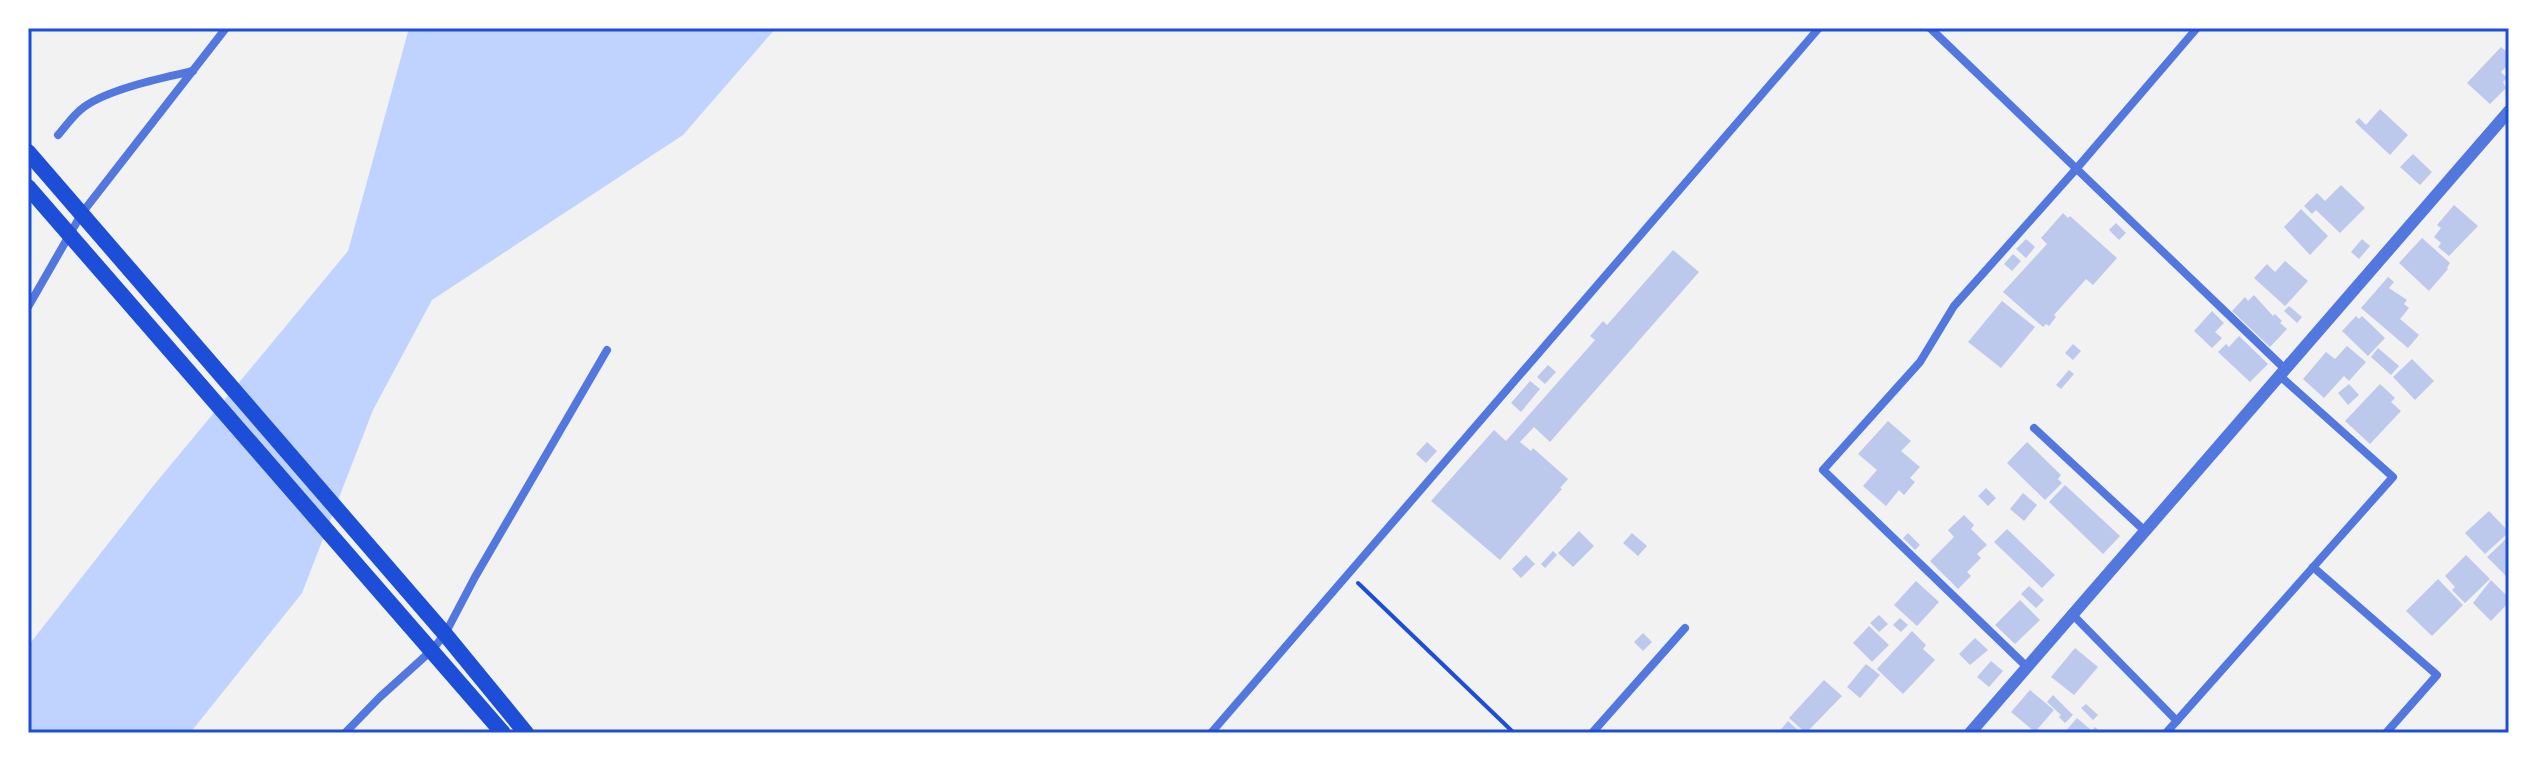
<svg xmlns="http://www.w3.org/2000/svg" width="2537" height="761" viewBox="0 0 2537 761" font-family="Raleway,sans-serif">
  <rect width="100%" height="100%" fill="#f2f2f2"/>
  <path fill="#bfd3fe" d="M 409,28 L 776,28 L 683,135 L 432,300 L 373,410 L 302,593 L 190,733 L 28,733 L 28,646 L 154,485 L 348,251 Z"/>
  <g fill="#bdc9ec">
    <path d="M 2501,47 L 2509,54 L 2509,64 L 2501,72 L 2507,78 L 2503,82 L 2506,88 L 2490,104 L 2467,83 Z"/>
    <path d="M 2380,109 L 2408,135 L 2390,155 L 2355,122 L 2359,118 L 2366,125 Z"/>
    <path d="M 2413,154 L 2432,172 L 2420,185 L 2400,167 Z"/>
    <path d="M 2341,185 L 2365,208 L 2340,233 L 2316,210 L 2312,214 L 2304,206 L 2317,193 L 2325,201 Z"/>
    <path d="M 2454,205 L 2478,226 L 2449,256 L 2438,247 L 2441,243 L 2434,237 L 2441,228 L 2437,225 Z"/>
    <path d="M 2301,209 L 2328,236 L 2310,255 L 2284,227 Z"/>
    <path d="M 2063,213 L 2068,218 L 2070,216 L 2117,258 L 2093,285 L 2086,279 L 2054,315 L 2056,317 L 2049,326 L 2046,324 L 2043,327 L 2003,292 L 2047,244 L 2041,238 Z"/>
    <path d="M 2116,223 L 2126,233 L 2119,240 L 2109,230 Z"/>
    <path d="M 2422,238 L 2450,263 L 2447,268 L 2448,269 L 2429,291 L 2399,263 Z"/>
    <path d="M 2026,239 L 2035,247 L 2026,258 L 2016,249 Z"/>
    <path d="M 2362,239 L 2370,246 L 2359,259 L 2351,252 Z"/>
    <path d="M 1673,250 L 1699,272 L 1550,442 L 1534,427 L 1520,442 L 1531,451 L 1533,448 L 1568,479 L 1560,488 L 1562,489 L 1500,560 L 1431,501 L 1494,430 L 1506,441 L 1595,340 L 1590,336 L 1603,321 L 1607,325 Z"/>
    <path d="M 2013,254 L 2021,261 L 2012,271 L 2004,264 Z"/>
    <path d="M 2285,261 L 2308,281 L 2285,306 L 2254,278 L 2267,264 L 2275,272 Z"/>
    <path d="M 2388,277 L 2394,282 L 2389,288 L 2407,300 L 2404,304 L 2409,308 L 2400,319 L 2419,335 L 2408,348 L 2361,308 Z"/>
    <path d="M 2254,295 L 2273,316 L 2275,314 L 2282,321 L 2280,323 L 2287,329 L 2270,347 L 2232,311 L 2245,297 L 2248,301 Z"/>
    <path d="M 2002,301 L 2035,327 L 2001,368 L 1968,342 Z"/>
    <path d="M 2289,306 L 2302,317 L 2297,323 L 2284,311 Z"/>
    <path d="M 2212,311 L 2224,323 L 2215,332 L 2222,338 L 2212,348 L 2194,331 Z"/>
    <path d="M 2356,316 L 2359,319 L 2362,316 L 2385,338 L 2368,356 L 2342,331 Z"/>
    <path d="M 2239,336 L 2268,364 L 2250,382 L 2218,352 L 2226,344 L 2229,347 Z"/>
    <path d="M 2073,344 L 2081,351 L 2073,360 L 2065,353 Z"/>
    <path d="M 2347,346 L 2366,362 L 2349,381 L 2344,376 L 2324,398 L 2303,379 L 2326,352 L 2335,359 Z"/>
    <path d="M 2378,348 L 2399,366 L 2391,375 L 2371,357 Z"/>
    <path d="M 2412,359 L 2434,381 L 2415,400 L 2393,377 Z"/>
    <path d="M 1548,365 L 1556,372 L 1545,384 L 1537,377 Z"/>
    <path d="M 2069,370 L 2074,374 L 2061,389 L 2056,385 Z"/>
    <path d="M 1530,381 L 1540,389 L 1521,412 L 1511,403 Z"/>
    <path d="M 2349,384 L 2359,395 L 2348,405 L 2338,393 Z"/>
    <path d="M 2380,384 L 2395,398 L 2391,402 L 2401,411 L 2370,444 L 2345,421 Z"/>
    <path d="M 1888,421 L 1911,441 L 1901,451 L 1920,467 L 1910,478 L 1915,482 L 1904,495 L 1899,490 L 1886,506 L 1863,486 L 1877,470 L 1858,454 Z"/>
    <path d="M 1427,442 L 1437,451 L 1426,463 L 1416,454 Z"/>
    <path d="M 2027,442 L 2061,475 L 2058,479 L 2062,483 L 2045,500 L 2007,463 Z"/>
    <path d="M 2065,485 L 2120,536 L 2103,554 L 2049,502 Z"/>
    <path d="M 1986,488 L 1996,498 L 1988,506 L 1978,496 Z"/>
    <path d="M 2023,493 L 2037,505 L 2024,521 L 2010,509 Z"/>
    <path d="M 2489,511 L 2509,532 L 2485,554 L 2465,533 Z"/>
    <path d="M 1964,515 L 1974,525 L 1971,529 L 1987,545 L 1977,554 L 1981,558 L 1967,572 L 1971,576 L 1958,589 L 1930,561 L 1954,537 L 1948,530 Z"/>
    <path d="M 2007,529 L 2055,575 L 2042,588 L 1994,542 Z"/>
    <path d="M 1579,531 L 1594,546 L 1573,567 L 1558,553 Z"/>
    <path d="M 1632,533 L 1647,546 L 1638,556 L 1623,543 Z"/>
    <path d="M 1908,533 L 1920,545 L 1915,550 L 1903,538 Z"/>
    <path d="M 2509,536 L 2509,579 L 2487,557 Z"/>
    <path d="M 1553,551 L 1557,555 L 1545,568 L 1541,564 Z"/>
    <path d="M 1526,555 L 1535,564 L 1521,578 L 1512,569 Z"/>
    <path d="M 2466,555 L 2490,579 L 2465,603 L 2452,590 L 2455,587 L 2445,576 Z"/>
    <path d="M 2438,579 L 2463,605 L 2432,636 L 2406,611 Z"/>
    <path d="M 2491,580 L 2509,598 L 2509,602 L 2491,621 L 2473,603 Z"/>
    <path d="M 1916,581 L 1939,602 L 1917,626 L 1894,605 Z"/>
    <path d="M 2029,586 L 2044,600 L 2036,608 L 2021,594 Z"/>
    <path d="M 2020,600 L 2040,620 L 2015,644 L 1995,625 Z"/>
    <path d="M 1879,615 L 1888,624 L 1879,632 L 1870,623 Z"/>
    <path d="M 1900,618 L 1908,625 L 1901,632 L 1893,625 Z"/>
    <path d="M 1869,626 L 1889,645 L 1872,662 L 1853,643 Z"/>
    <path d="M 1912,631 L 1926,645 L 1923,649 L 1935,660 L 1903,694 L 1877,669 Z"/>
    <path d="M 1643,633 L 1652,642 L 1643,651 L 1634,642 Z"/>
    <path d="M 1975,638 L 1988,650 L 1970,665 L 1959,654 Z"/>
    <path d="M 2075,648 L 2098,667 L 2074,695 L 2051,677 Z"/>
    <path d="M 1991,661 L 2003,671 L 1989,687 L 1977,677 Z"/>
    <path d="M 1866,664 L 1880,675 L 1860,698 L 1847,687 Z"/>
    <path d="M 1824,680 L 1842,696 L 1806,733 L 1789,718 Z"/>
    <path d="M 2030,690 L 2054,710 L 2035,732 L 2011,712 Z"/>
    <path d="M 2053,695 L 2073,715 L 2065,723 L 2059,717 L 2061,715 L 2047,702 Z"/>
    <path d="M 2086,704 L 2098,715 L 2093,720 L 2081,708 Z"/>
    <path d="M 2077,718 L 2092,731 L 2095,727 L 2102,733 L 2064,733 Z"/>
    <path d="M 1788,721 L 1801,733 L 1778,733 Z"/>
  </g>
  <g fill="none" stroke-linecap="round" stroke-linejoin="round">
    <path stroke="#1d4ed8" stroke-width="4" d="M 1358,583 L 1514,733"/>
    <g stroke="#5277de" stroke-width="8">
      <path d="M 1930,28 L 2286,370"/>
      <path d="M 58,135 C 66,126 74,114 84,107 C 109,89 162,78 193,71"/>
      <path d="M 28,307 L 82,213 L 226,28"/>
      <path d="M 2034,428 L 2145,531"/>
      <path d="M 2313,567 L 2437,675 L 2386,733"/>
      <path d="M 2072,614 L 2177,721"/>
      <path d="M 2027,667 L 1823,470 L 1920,362 L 1954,306 L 2077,168 L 2197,28"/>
      <path d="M 345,733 L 380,697 L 432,650 L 445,634 L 475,577 L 607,350"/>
      <path d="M 1211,733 L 1819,28"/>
      <path d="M 1592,733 L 1685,628"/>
      <path d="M 2166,733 L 2393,477 L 2281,377"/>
    </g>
    <path stroke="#5277de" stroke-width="12" d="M 1970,733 L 2509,111"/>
    <g stroke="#1d4ed8" stroke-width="16">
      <path d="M 28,152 L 445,634 L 526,733"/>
      <path d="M 28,187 L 503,733"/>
    </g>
  </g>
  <rect width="2537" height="761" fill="none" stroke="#ffffff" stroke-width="60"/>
  <rect x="30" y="30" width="2477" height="701" fill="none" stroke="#1d4ed8" stroke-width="3"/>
</svg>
